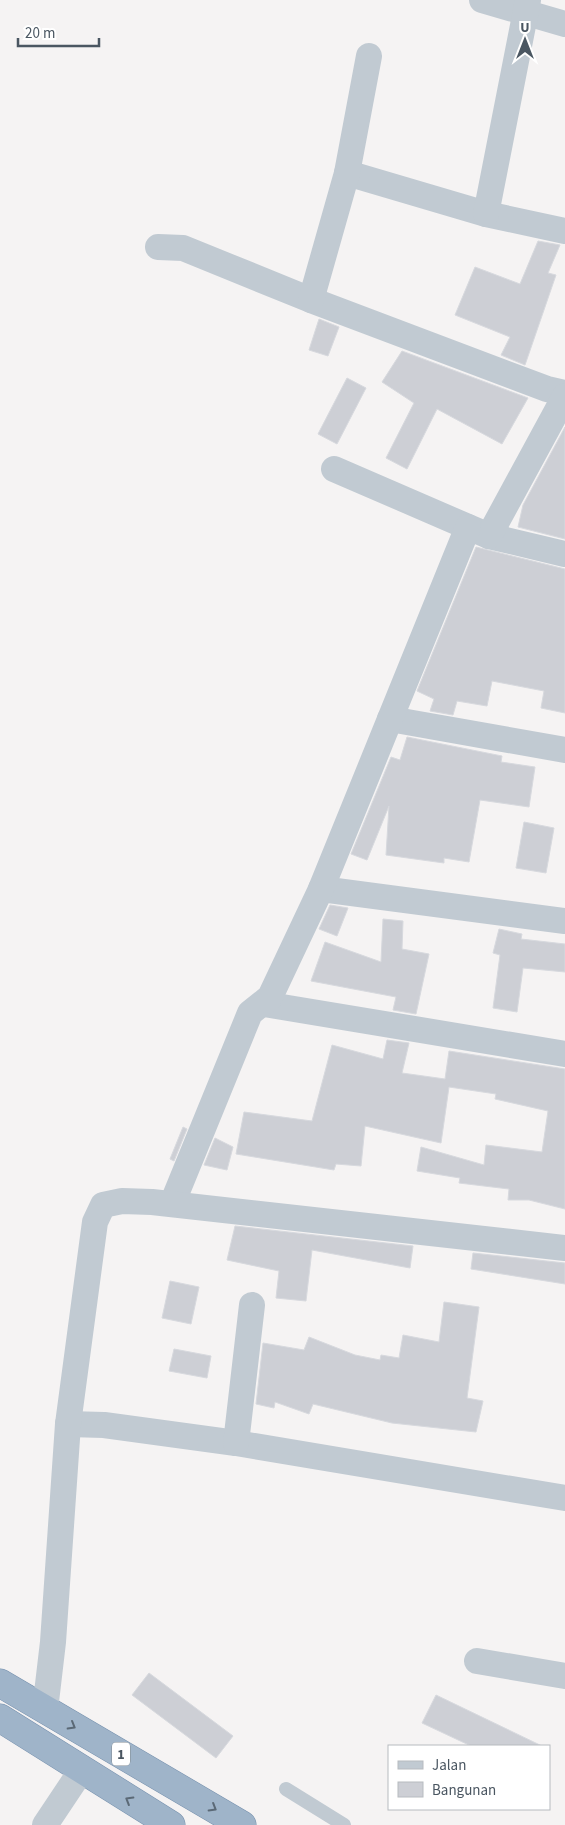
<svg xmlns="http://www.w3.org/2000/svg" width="565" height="1825" viewBox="0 0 565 1825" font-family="'Source Sans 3',sans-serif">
  <rect width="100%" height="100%" fill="#f5f3f3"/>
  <g fill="#cdcfd5" stroke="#d7d9de">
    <path d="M 538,241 L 560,245 L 548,273 L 556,275 L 525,365 L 501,355 L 510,337 L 455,315 L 475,267 L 520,284 Z"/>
    <path d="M 319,319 L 339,327 L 328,356 L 309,350 Z"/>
    <path d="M 402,351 L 528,398 L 502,444 L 437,409 L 407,469 L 386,458 L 414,403 L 382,382 Z"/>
    <path d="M 347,378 L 366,388 L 337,444 L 318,434 Z"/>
    <path d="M 565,427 L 565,539 L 518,527 L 523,505 Z"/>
    <path d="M 476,547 L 565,569 L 565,713 L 541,708 L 544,691 L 492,681 L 487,706 L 457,701 L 453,715 L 430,711 L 434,699 L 417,691 Z"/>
    <path d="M 407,737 L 502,756 L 501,762 L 535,767 L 529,807 L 480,800 L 469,862 L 444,858 L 444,863 L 386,855 L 389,806 L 367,860 L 351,854 L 391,757 L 400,760 Z"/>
    <path d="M 524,822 L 554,828 L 546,873 L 516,868 Z"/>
    <path d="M 330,905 L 348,908 L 337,936 L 319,929 Z"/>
    <path d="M 383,919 L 403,921 L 402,949 L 429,954 L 416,1014 L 393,1010 L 396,997 L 311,981 L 325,942 L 381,962 Z"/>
    <path d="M 499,929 L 522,934 L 521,939 L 565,944 L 565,972 L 523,968 L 517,1012 L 493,1008 L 500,955 L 493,953 Z"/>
    <path d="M 387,1040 L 409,1043 L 402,1073 L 445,1079 L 449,1051 L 565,1069 L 565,1209 L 529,1200 L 508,1200 L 509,1189 L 459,1183 L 460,1178 L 417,1171 L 421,1147 L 484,1165 L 486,1145 L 542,1152 L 548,1111 L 495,1099 L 496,1094 L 449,1087 L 441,1143 L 365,1126 L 361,1166 L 336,1164 L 334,1170 L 236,1154 L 244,1112 L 312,1121 L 332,1045 L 383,1059 Z"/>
    <path d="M 183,1127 L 187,1129 L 174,1161 L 170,1159 Z"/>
    <path d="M 215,1138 L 233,1147 L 227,1170 L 204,1165 Z"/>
    <path d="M 235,1226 L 413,1246 L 410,1268 L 312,1250 L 306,1301 L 276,1298 L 279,1271 L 227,1260 Z"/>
    <path d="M 473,1253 L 565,1263 L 565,1284 L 471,1269 Z"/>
    <path d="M 170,1281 L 199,1287 L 191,1324 L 162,1318 Z"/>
    <path d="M 444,1302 L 479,1307 L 467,1398 L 483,1401 L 476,1432 L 392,1423 L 313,1404 L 309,1414 L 275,1402 L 274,1408 L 256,1404 L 263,1343 L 304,1350 L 309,1337 L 355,1355 L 380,1360 L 381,1355 L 399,1358 L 403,1335 L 439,1342 Z"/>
    <path d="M 174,1349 L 211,1356 L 207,1378 L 169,1371 Z"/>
    <path d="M 149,1673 L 233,1736 L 216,1758 L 132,1695 Z"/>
    <path d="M 436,1695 L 542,1746 L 471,1746 L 422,1723 Z"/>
  </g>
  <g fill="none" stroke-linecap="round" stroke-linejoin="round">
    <g stroke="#7690ad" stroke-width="29">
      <g id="trunk">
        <path d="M 0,1683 L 242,1825"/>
        <path d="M 0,1718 L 171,1825"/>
      </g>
    </g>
    <path stroke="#c1cad2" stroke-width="14" d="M 286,1789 L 344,1825"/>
    <g stroke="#c1cad2" stroke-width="26">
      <path d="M 482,0 L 565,24"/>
      <path d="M 347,173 L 486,214 L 565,231"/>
      <path d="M 486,214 L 528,0"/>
      <path d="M 158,247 L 183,248 L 311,300 L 547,389 L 565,393"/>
      <path d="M 311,300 L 347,173 L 369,56"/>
      <path d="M 334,469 L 489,536 L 565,554"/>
      <path d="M 489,536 L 565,396"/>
      <path d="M 390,719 L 565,750"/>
      <path d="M 321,889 L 565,921"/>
      <path d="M 264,1004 L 565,1054"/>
      <path d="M 172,1204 L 250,1013 L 270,997 L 321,889 L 468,527"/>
      <path d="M 68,1424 L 104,1425 L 236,1443 L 565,1498"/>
      <path d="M 236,1443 L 252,1305"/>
      <path d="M 477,1661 L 565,1676"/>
      <path d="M 45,1710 L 53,1642 L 68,1424 L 95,1222 L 103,1205 L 122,1201 L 152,1202 L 565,1248"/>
      <path d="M 45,1825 L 81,1771"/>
    </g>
    <use href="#trunk" stroke="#9fb4c9" stroke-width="28"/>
  </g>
  <defs><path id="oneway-chevron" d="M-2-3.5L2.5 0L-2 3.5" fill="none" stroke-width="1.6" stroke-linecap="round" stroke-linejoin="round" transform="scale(1.25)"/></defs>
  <g stroke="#5b6976">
    <use href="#oneway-chevron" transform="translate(72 1726) rotate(30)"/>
    <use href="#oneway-chevron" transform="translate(129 1800) rotate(-149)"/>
    <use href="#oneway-chevron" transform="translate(213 1808) rotate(31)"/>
  </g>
  <g text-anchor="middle" stroke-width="4" stroke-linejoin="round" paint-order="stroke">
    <rect fill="#fff" stroke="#808990" stroke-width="1" x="112" y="1742.5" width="18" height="23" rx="4"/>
    <g font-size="14" font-weight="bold" fill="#4a5661">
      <text x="121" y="1759">1</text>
    </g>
  </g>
  <rect x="388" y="1745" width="162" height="65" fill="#ffffff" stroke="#b7bbc0"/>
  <rect x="398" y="1761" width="25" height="8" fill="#c1cad2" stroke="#b7bbc0"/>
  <text x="432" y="1770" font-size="15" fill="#4a5661">Jalan</text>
  <rect x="398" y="1782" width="25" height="15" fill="#cdcfd5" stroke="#b7bbc0"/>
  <text x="432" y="1795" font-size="15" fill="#4a5661">Bangunan</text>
  <g transform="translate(525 40)" stroke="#ffffff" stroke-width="4" paint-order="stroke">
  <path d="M0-4L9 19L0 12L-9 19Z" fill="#4a5661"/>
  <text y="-8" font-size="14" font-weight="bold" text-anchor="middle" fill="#4a5661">U</text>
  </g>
  <path d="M18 38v8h81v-8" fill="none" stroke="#4a5661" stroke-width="2.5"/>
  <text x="25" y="38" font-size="15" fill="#4a5661" stroke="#ffffff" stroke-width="4" paint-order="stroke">20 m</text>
</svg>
